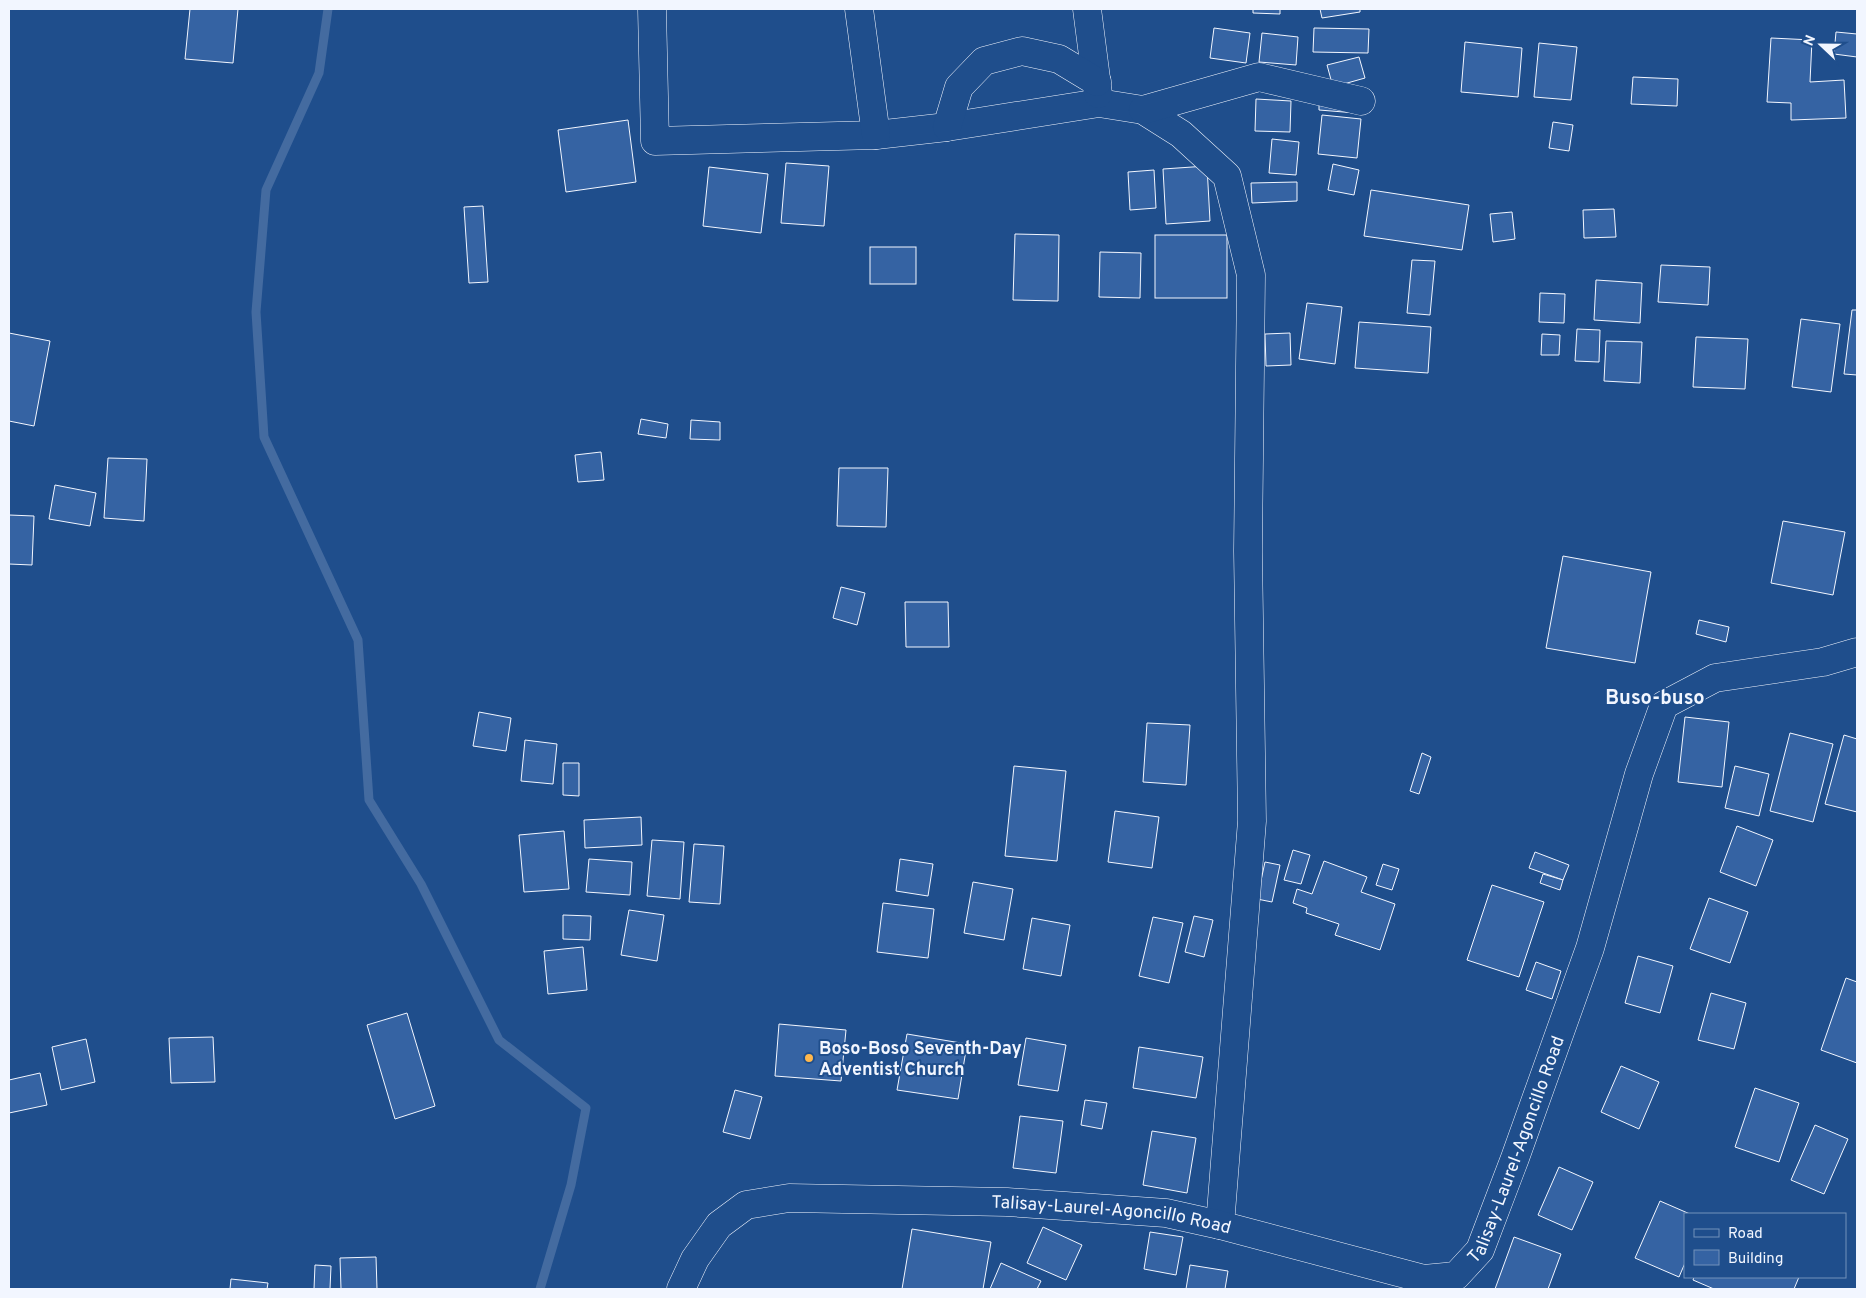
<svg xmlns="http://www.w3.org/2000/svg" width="1866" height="1298" viewBox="0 0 1866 1298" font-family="Overpass,sans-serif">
  <rect width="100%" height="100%" fill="#1f4e8c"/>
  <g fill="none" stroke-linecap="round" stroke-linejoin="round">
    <path stroke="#446ba0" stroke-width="9" d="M 328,9 L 319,73 L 266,190 L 256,312 L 264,437 L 358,640 L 369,800 L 421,884 L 499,1040 L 586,1108 L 571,1185 L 540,1289"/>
  </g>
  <g fill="#3563a3" stroke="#f2f6ff">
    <path d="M 190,9 L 238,9 L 233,63 L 185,59 Z"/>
    <path d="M 1253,9 L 1280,9 L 1280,14 L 1253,13 Z"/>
    <path d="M 1320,9 L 1360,9 L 1360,12 L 1322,18 Z"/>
    <path d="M 1214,28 L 1250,33 L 1246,63 L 1210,58 Z"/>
    <path d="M 1314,28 L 1369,29 L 1368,53 L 1313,52 Z"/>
    <path d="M 1836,32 L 1857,34 L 1857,57 L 1834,54 Z"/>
    <path d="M 1262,33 L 1298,37 L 1296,65 L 1259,62 Z"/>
    <path d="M 1771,38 L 1812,40 L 1810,82 L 1844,80 L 1846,118 L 1791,120 L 1791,103 L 1767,102 Z"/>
    <path d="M 1465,42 L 1522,48 L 1518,97 L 1461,92 Z"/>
    <path d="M 1539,43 L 1577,47 L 1571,100 L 1534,97 Z"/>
    <path d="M 1359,57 L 1365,78 L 1333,87 L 1327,65 Z"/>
    <path d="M 1633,77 L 1678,79 L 1677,106 L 1631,104 Z"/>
    <path d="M 1256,99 L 1291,101 L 1290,132 L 1255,131 Z"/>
    <path d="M 1319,100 L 1356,113 L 1319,110 Z"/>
    <path d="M 1322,115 L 1361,119 L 1357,158 L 1318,154 Z"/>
    <path d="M 628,120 L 636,182 L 566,192 L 558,130 Z"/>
    <path d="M 1553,122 L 1573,125 L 1569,151 L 1549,148 Z"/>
    <path d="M 1272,139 L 1299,142 L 1296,175 L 1269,173 Z"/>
    <path d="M 786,163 L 829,166 L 824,226 L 781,223 Z"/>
    <path d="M 1333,164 L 1359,170 L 1354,195 L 1328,190 Z"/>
    <path d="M 1207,166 L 1210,221 L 1166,224 L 1163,169 Z"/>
    <path d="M 709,167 L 768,174 L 761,233 L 703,226 Z"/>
    <path d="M 1154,170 L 1156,208 L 1130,210 L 1128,172 Z"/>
    <path d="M 1297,182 L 1297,201 L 1252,203 L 1251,183 Z"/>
    <path d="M 1371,190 L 1469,205 L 1462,250 L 1364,236 Z"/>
    <path d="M 483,206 L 488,282 L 469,283 L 464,207 Z"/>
    <path d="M 1614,209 L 1616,237 L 1584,238 L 1583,210 Z"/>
    <path d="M 1512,212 L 1515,239 L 1493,242 L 1490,214 Z"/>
    <path d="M 1015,234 L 1059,235 L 1058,301 L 1013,300 Z"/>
    <rect x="1155" y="235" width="72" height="63"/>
    <rect x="870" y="247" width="46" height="37"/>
    <path d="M 1100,252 L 1141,253 L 1140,298 L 1099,297 Z"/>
    <path d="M 1412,260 L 1435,261 L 1430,315 L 1407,313 Z"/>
    <path d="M 1661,265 L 1710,267 L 1708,305 L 1658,302 Z"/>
    <path d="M 1596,280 L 1642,283 L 1640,323 L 1594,320 Z"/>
    <path d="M 1540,293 L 1565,294 L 1564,323 L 1539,322 Z"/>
    <path d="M 1307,303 L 1342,307 L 1335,364 L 1299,359 Z"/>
    <path d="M 1852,310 L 1857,310 L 1857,375 L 1844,374 Z"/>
    <path d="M 1801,319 L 1840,324 L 1831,392 L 1792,387 Z"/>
    <path d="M 1359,322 L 1431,327 L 1428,373 L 1355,368 Z"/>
    <path d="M 1577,329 L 1600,330 L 1599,362 L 1575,361 Z"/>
    <path d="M 9,333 L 50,341 L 34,426 L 9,421 Z"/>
    <path d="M 1290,333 L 1291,365 L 1266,366 L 1265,334 Z"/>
    <path d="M 1542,334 L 1560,335 L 1559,355 L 1541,355 Z"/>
    <path d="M 1696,337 L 1748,339 L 1745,389 L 1693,387 Z"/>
    <path d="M 1606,341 L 1642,342 L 1640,383 L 1604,381 Z"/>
    <path d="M 641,419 L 668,424 L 666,438 L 638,434 Z"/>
    <path d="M 691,420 L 720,422 L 720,440 L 690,439 Z"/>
    <path d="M 601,452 L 604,480 L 578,482 L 575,455 Z"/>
    <path d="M 108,458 L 147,459 L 144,521 L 104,518 Z"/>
    <path d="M 839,468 L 888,468 L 886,527 L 837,526 Z"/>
    <path d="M 55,485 L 96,493 L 90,526 L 49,519 Z"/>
    <path d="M 9,515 L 34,516 L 32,565 L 9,564 Z"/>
    <path d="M 1783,521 L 1845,532 L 1833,595 L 1771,583 Z"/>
    <path d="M 1563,556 L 1651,572 L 1635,663 L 1546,648 Z"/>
    <path d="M 841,587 L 865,593 L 857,625 L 833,618 Z"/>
    <path d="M 905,602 L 948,602 L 949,647 L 906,647 Z"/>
    <path d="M 1699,620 L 1729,627 L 1726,642 L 1696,634 Z"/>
    <path d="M 479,712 L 511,718 L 506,751 L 473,746 Z"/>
    <path d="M 1685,717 L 1729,722 L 1722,787 L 1678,782 Z"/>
    <path d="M 1147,723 L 1190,725 L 1186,785 L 1143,782 Z"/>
    <path d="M 1790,733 L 1833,744 L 1813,822 L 1770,811 Z"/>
    <path d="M 1844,735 L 1857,739 L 1857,812 L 1825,804 Z"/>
    <path d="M 525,740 L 557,744 L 553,784 L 521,781 Z"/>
    <path d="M 1422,753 L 1431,757 L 1419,794 L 1410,791 Z"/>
    <path d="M 563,763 L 579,763 L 579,796 L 563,795 Z"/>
    <path d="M 1014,766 L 1066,771 L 1057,861 L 1005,856 Z"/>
    <path d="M 1735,766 L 1769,774 L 1759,816 L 1725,808 Z"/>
    <path d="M 1115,811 L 1159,817 L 1152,868 L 1108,862 Z"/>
    <path d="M 641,817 L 642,845 L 585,848 L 584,820 Z"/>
    <path d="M 1737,826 L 1773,840 L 1756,886 L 1720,872 Z"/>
    <path d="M 564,831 L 569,889 L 524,892 L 519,835 Z"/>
    <path d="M 652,840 L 684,842 L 680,899 L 647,896 Z"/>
    <path d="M 694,844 L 724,846 L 720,904 L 689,902 Z"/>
    <path d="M 1293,850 L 1310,855 L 1301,884 L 1284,880 Z"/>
    <path d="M 1535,852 L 1569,865 L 1563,880 L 1529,868 Z"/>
    <path d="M 589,859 L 632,862 L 630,895 L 586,892 Z"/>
    <path d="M 900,859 L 933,864 L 928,896 L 896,891 Z"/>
    <path d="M 1324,861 L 1367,877 L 1361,892 L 1395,904 L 1380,950 L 1335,935 L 1339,924 L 1306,913 L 1307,908 L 1293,903 L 1297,889 L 1312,894 Z"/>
    <path d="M 1265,862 L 1280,865 L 1272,902 L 1257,899 Z"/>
    <path d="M 1383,864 L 1399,869 L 1392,890 L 1376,885 Z"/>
    <path d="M 1543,874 L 1563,880 L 1560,890 L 1540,883 Z"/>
    <path d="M 973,882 L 1013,889 L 1004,940 L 964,933 Z"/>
    <path d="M 1492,885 L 1544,902 L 1519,977 L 1467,960 Z"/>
    <path d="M 1709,898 L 1748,912 L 1730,963 L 1690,949 Z"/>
    <path d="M 883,903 L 934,909 L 928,958 L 877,952 Z"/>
    <path d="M 629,910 L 664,915 L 657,961 L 621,955 Z"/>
    <path d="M 563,915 L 591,916 L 590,940 L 563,939 Z"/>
    <path d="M 1194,916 L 1213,920 L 1204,957 L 1185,952 Z"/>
    <path d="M 1153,917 L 1183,923 L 1169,983 L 1139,976 Z"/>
    <path d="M 1032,918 L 1070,925 L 1061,976 L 1023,969 Z"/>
    <path d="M 583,947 L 587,990 L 548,994 L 544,951 Z"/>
    <path d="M 1638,956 L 1673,966 L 1660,1013 L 1625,1003 Z"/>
    <path d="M 1536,962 L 1561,971 L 1552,999 L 1526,990 Z"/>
    <path d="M 1846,978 L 1857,982 L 1857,1063 L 1821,1050 Z"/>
    <path d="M 1711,993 L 1746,1003 L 1734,1049 L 1698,1040 Z"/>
    <path d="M 407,1013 L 435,1106 L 395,1119 L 367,1025 Z"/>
    <path d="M 779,1024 L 846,1030 L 841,1081 L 775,1076 Z"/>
    <path d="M 907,1034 L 967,1044 L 958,1099 L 897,1090 Z"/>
    <path d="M 213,1037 L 215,1082 L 171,1083 L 169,1038 Z"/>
    <path d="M 1026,1038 L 1066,1045 L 1058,1091 L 1018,1085 Z"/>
    <path d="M 86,1039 L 95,1082 L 61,1090 L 52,1047 Z"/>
    <path d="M 1139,1047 L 1203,1057 L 1196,1098 L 1133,1088 Z"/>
    <path d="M 1621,1066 L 1659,1082 L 1639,1129 L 1601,1112 Z"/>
    <path d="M 40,1073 L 47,1105 L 9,1113 L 9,1080 Z"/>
    <path d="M 1755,1088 L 1799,1103 L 1779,1162 L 1735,1147 Z"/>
    <path d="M 735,1090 L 762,1097 L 750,1139 L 723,1132 Z"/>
    <path d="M 1085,1100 L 1107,1103 L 1102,1129 L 1081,1125 Z"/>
    <path d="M 1020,1116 L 1063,1121 L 1056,1173 L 1013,1168 Z"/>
    <path d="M 1815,1125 L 1848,1139 L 1824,1194 L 1791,1180 Z"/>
    <path d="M 1152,1131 L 1196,1138 L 1187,1193 L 1143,1185 Z"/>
    <path d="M 1559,1167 L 1593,1182 L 1572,1230 L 1538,1215 Z"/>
    <path d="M 1660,1201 L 1690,1214 L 1685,1214 L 1685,1263 L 1679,1277 L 1635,1258 Z"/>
    <path d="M 1043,1227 L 1082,1245 L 1066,1280 L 1027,1263 Z"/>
    <path d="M 912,1229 L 991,1242 L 983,1289 L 902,1289 Z"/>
    <path d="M 1150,1232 L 1183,1237 L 1176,1275 L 1144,1269 Z"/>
    <path d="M 1514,1237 L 1561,1254 L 1548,1289 L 1495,1289 Z"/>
    <path d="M 376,1257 L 377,1289 L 341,1289 L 340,1258 Z"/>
    <path d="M 1001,1263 L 1041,1281 L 1037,1289 L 990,1289 Z"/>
    <path d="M 315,1265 L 331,1266 L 330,1289 L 314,1289 Z"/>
    <path d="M 1190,1265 L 1228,1271 L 1225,1289 L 1186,1289 Z"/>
    <path d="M 1694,1277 L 1799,1277 L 1794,1289 L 1714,1289 L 1693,1280 Z"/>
    <path d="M 231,1279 L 268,1283 L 267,1289 L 230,1289 Z"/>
  </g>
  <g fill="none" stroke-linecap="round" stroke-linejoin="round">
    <g stroke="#f2f6ff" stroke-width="29">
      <g id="minor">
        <path d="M 652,9 L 655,141 L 876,135 L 947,127 L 1099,103 L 1143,110 L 1181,134 L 1227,176 L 1251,275 L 1248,551 L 1252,821 L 1220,1225"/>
        <path d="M 859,9 L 876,135"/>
        <path d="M 1087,9 L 1098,94"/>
        <path d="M 1143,110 L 1259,77 L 1361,101"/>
        <path d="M 947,127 L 959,87 L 984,61 L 1022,51 L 1059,59 L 1097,82"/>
      </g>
    </g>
    <g stroke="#f2f6ff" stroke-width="29">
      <g id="major">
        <path id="s1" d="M 681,1289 L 695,1259 L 719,1225 L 746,1205 L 789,1198 L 1007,1202 L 1166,1213 L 1220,1225 L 1424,1279 L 1456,1276 L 1480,1250 L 1515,1158 L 1590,948 L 1639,774 L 1664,705 L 1715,678 L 1823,662 L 1857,652"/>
      </g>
    </g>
    <use href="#minor" stroke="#1f4e8c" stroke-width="28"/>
    <use href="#major" stroke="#1f4e8c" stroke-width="28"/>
  </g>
  <circle fill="#ffb74d" stroke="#1f4e8c" stroke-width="2" cx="809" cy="1058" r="5"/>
  <g text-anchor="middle" stroke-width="4" stroke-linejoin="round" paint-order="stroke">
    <g font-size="18" font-weight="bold" fill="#f2f6ff" stroke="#1f4e8c" text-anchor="start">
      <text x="819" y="1054">Boso-Boso Seventh-Day<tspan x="819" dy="21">Adventist Church</tspan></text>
    </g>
    <g font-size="18" fill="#f2f6ff" stroke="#1f4e8c">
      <text dy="6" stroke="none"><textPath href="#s1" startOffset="970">Talisay-Laurel-Agoncillo Road</textPath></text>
      <text dy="6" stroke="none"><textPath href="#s1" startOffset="475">Talisay-Laurel-Agoncillo Road</textPath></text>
    </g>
    <g font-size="20" font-weight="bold" fill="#f2f6ff" stroke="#1f4e8c">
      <text x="1655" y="704">Buso-buso</text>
    </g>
  </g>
  <rect width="1866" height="1298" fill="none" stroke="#f2f6ff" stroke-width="20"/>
  <rect x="1684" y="1213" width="162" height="65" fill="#1f4e8c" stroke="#7391ba"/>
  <rect x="1694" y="1229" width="25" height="8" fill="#1f4e8c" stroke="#7391ba"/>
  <text x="1728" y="1238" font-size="15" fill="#f2f6ff">Road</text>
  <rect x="1694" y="1250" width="25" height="15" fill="#3563a3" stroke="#7391ba"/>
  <text x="1728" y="1263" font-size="15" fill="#f2f6ff">Building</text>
  <g transform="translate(1821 45) rotate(292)" stroke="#1f4e8c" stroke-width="4" paint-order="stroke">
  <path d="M0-4L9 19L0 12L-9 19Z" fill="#f2f6ff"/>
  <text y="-8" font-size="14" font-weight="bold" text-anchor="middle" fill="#f2f6ff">N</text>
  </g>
</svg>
